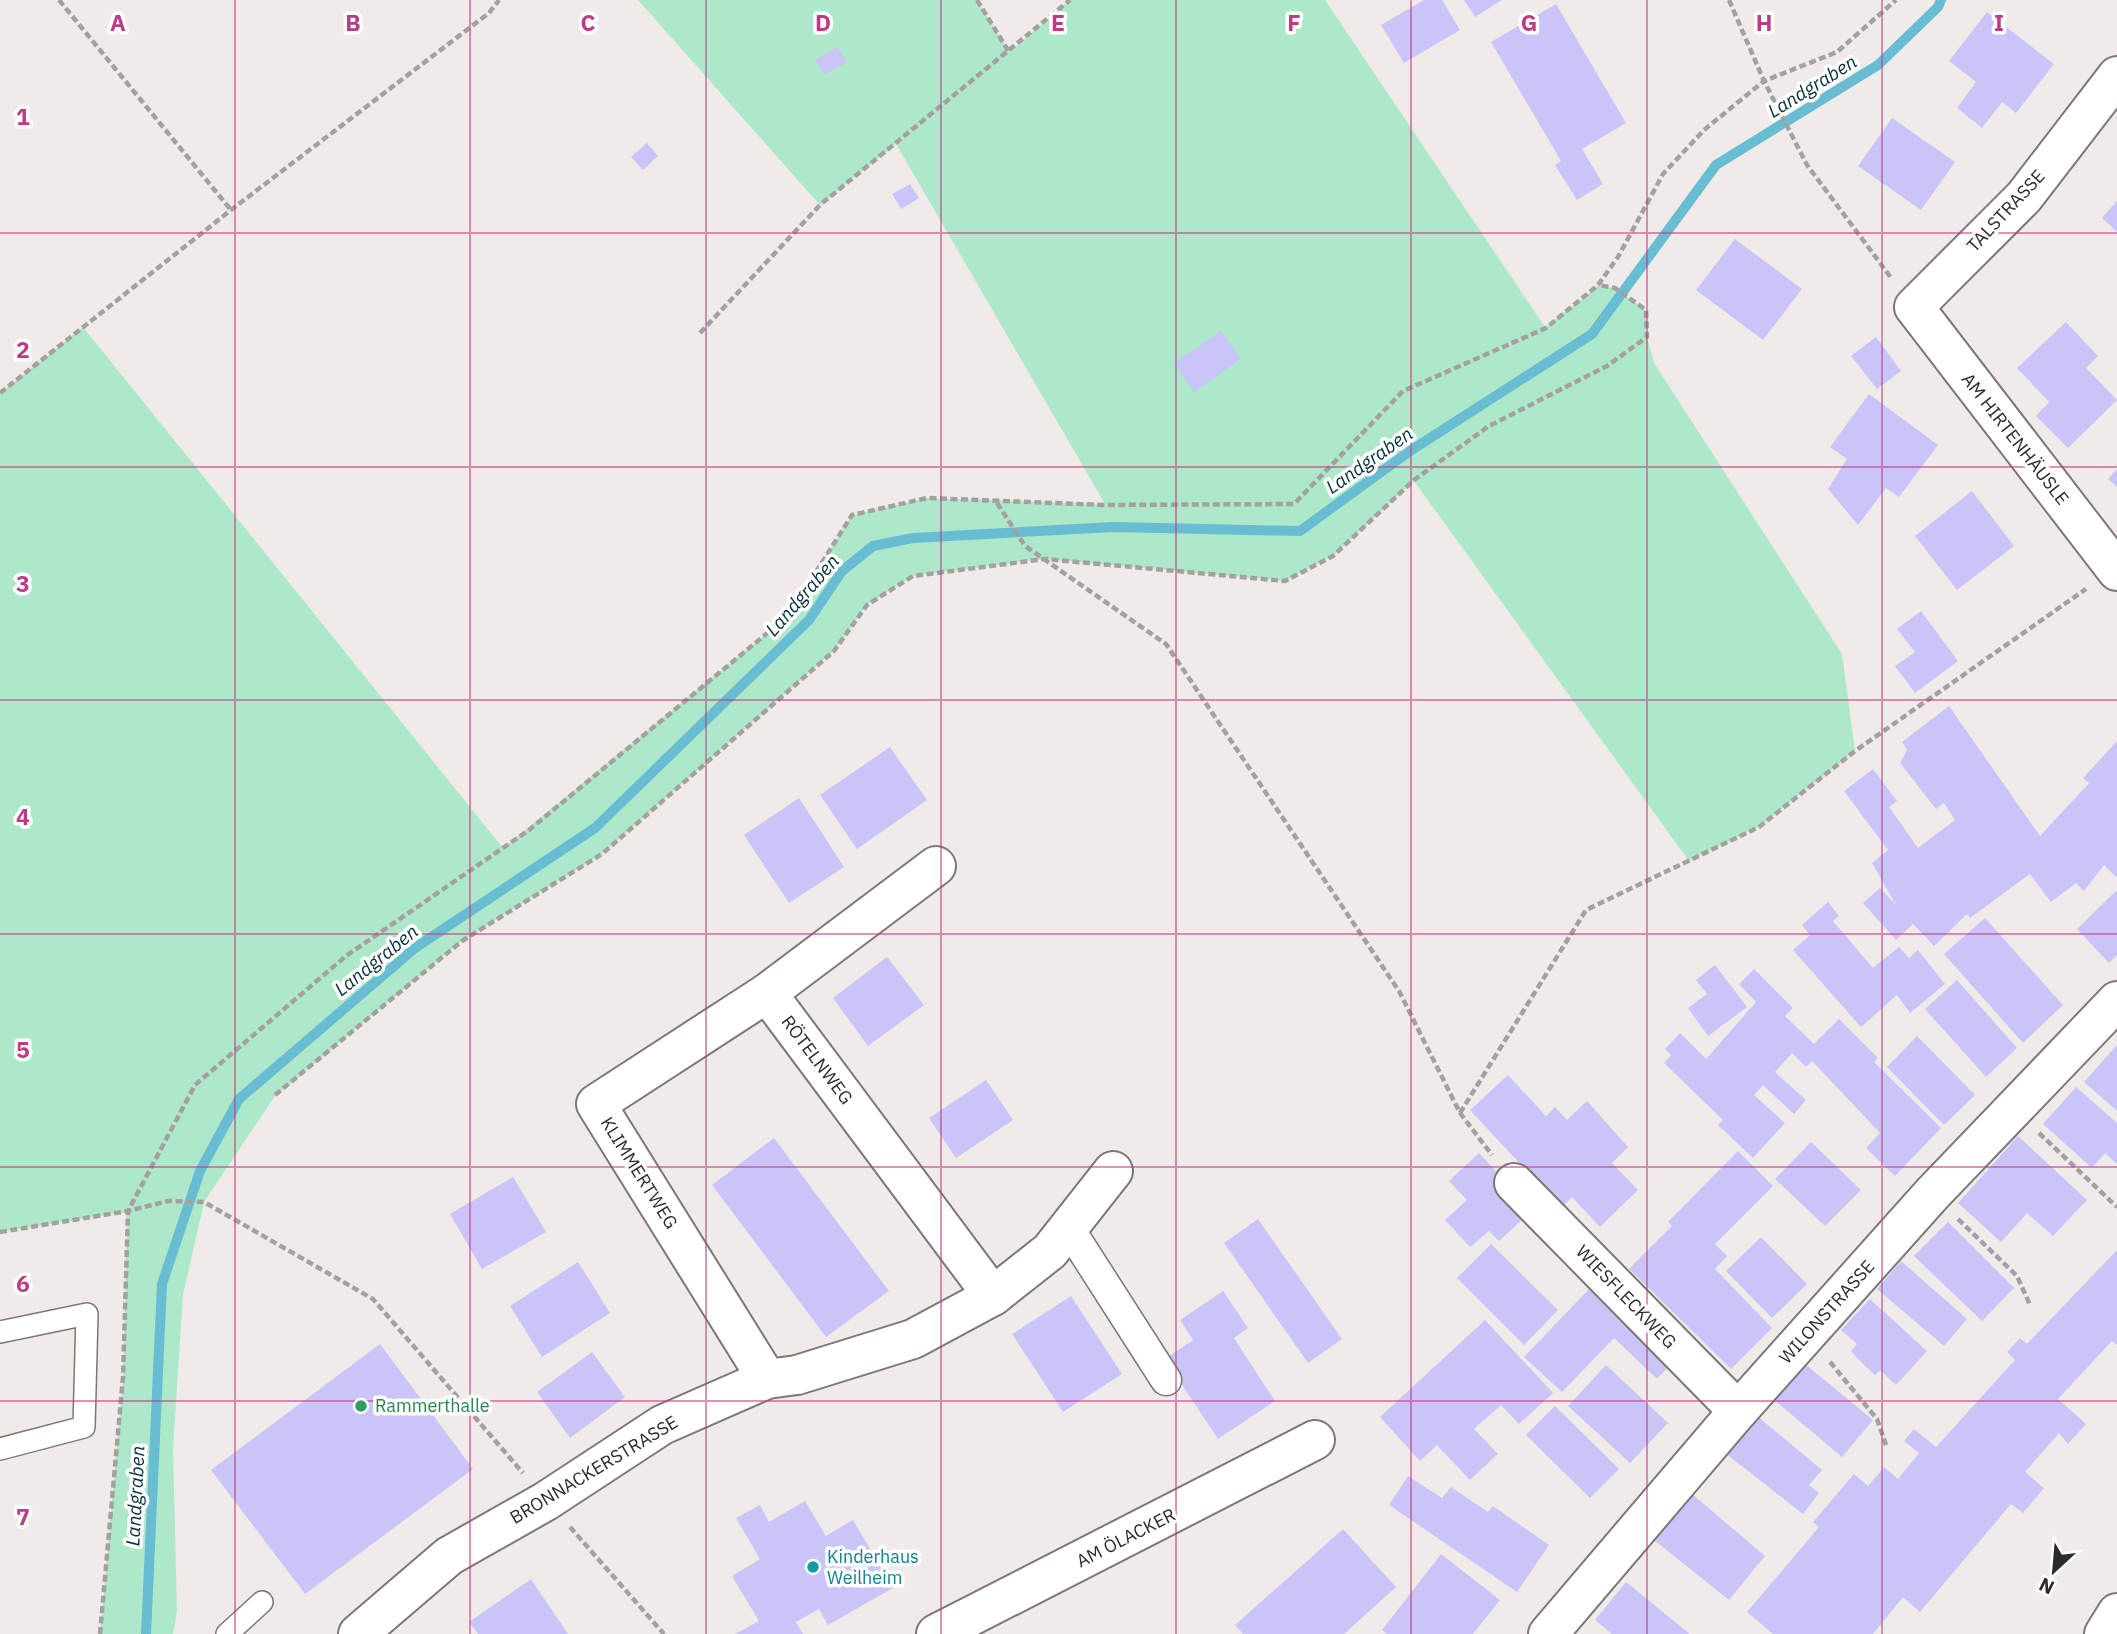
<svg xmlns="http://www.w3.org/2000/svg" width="2117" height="1634" viewBox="0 0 2117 1634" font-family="'IBM Plex Sans',sans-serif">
  <rect width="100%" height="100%" fill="#f0ebe9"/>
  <path fill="#aee8ca" d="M 638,0 L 977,0 L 1010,52 L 1070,0 L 1325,0 L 1545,327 L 1599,285 L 1615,288 L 1646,310 L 1647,337 L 1654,363 L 1842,654 L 1855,751 L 1759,827 L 1689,861 L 1414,481 L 1333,556 L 1285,581 L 1045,559 L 913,576 L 867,605 L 834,651 L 602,854 L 462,941 L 275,1096 L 204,1202 L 183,1295 L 173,1448 L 177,1612 L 173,1634 L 100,1634 L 123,1377 L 127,1212 L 0,1232 L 0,393 L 83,327 L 503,848 L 788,616 L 852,515 L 927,498 L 1105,504 L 896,144 L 820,205 Z"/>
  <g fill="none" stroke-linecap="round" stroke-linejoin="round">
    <path stroke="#68bdd3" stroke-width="10" d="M 146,1634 L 162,1284 L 200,1171 L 239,1099 L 415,948 L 595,828 L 809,620 L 842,571 L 873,546 L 913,538 L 1113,527 L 1300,531 L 1410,451 L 1592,334 L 1716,165 L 1878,65 L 1938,7 L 1941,0"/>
  </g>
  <g fill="#cac5f8">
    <path d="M 1424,0 L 1442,0 L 1460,30 L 1404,63 L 1381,25 Z"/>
    <path d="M 1464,0 L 1502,0 L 1475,17 Z"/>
    <path d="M 1556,4 L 1626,123 L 1582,149 L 1603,184 L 1577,200 L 1555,165 L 1561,161 L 1491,42 Z"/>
    <path d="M 1987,12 L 2054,64 L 2016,113 L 2002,102 L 1982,128 L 1957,108 L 1976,82 L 1949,61 Z"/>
    <path d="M 837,47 L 847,62 L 824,75 L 815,60 Z"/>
    <path d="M 1892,118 L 1955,162 L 1921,210 L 1858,166 Z"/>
    <path d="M 647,143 L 658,156 L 643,170 L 631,157 Z"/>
    <path d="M 910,184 L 919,198 L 901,209 L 892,194 Z"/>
    <path d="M 2117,201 L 2117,232 L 2102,218 Z"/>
    <path d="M 1735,239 L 1802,289 L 1763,340 L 1696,290 Z"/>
    <path d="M 2066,322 L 2098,356 L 2086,368 L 2117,400 L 2068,448 L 2036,416 L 2049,402 L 2017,368 Z"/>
    <path d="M 1221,331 L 1241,359 L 1194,392 L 1174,363 Z"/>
    <path d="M 1876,337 L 1901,371 L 1877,389 L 1851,356 Z"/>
    <path d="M 1869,394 L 1938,445 L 1899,497 L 1886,488 L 1858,525 L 1828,489 L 1847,459 L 1830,447 Z"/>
    <path d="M 2117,469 L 2117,487 L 2108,479 Z"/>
    <path d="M 1972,491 L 2014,546 L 1957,590 L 1915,536 Z"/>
    <path d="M 1921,611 L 1958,661 L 1915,693 L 1895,666 L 1915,652 L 1897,629 Z"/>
    <path d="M 1949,706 L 2040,836 L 2089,783 L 2083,778 L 2117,741 L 2117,878 L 2104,865 L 2084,891 L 2076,883 L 2051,902 L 2030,874 L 1970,918 L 1967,914 L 1934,946 L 1913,924 L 1896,940 L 1863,903 L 1880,888 L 1896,905 L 1872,863 L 1888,850 L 1844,791 L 1873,769 L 1897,801 L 1889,807 L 1918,848 L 1955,820 L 1944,803 L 1936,809 L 1900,763 L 1907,750 L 1902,742 Z"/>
    <path d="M 890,747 L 927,800 L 857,849 L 820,795 Z"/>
    <path d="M 799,798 L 844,867 L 789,903 L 744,835 Z"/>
    <path d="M 2117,890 L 2117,955 L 2109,963 L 2077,929 Z"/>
    <path d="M 1828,902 L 1839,916 L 1833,921 L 1873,968 L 1899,947 L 1909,958 L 1918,950 L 1945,984 L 1910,1013 L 1897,995 L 1861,1027 L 1793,950 L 1810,935 L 1802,925 Z"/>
    <path d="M 1985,918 L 2063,1005 L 2023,1043 L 1944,954 Z"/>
    <path d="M 887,957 L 924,1005 L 868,1046 L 833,998 Z"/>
    <path d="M 1715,965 L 1747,1007 L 1708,1036 L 1688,1008 L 1707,994 L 1696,980 Z"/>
    <path d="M 1754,969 L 1793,1008 L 1785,1016 L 1814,1044 L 1839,1019 L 1878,1058 L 1874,1062 L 1941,1128 L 1895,1176 L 1866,1148 L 1880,1133 L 1812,1061 L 1806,1067 L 1792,1053 L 1775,1072 L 1806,1100 L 1794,1114 L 1763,1085 L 1754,1095 L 1785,1123 L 1753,1158 L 1718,1125 L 1723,1120 L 1664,1063 L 1671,1055 L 1665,1049 L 1680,1033 L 1706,1059 L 1756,1002 L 1739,984 Z"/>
    <path d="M 1957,980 L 2017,1048 L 1986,1077 L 1925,1009 Z"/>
    <path d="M 1917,1036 L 1975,1095 L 1944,1125 L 1887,1067 Z"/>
    <path d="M 2117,1045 L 2117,1111 L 2084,1082 Z"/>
    <path d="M 1508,1075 L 1546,1116 L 1555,1107 L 1567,1120 L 1587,1101 L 1628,1147 L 1612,1163 L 1638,1190 L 1600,1227 L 1572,1197 L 1558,1211 L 1523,1167 L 1470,1110 Z"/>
    <path d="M 986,1080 L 1013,1120 L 956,1158 L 929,1118 Z"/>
    <path d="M 2076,1087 L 2117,1123 L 2117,1164 L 2105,1153 L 2092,1168 L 2043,1124 Z"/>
    <path d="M 2018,1136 L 2087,1200 L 2053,1236 L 2027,1213 L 2001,1242 L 1958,1203 Z"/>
    <path d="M 774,1138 L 889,1291 L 826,1337 L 712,1185 Z"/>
    <path d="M 1811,1142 L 1861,1190 L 1825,1226 L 1775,1179 Z"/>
    <path d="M 1738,1151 L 1773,1186 L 1715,1244 L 1727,1256 L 1715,1269 L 1772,1328 L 1731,1369 L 1629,1269 L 1672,1226 L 1668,1222 Z"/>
    <path d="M 1479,1153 L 1507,1183 L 1524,1218 L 1499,1241 L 1489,1231 L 1470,1247 L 1445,1220 L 1467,1200 L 1449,1181 Z"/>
    <path d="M 513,1177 L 546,1232 L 482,1269 L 450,1214 Z"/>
    <path d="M 1258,1219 L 1342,1339 L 1308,1363 L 1224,1243 Z"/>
    <path d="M 1948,1222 L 2014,1288 L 1982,1321 L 1914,1256 Z"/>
    <path d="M 1761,1237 L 1807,1284 L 1772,1318 L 1726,1271 Z"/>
    <path d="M 1491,1244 L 1558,1310 L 1524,1345 L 1457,1278 Z"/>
    <path d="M 2117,1250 L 2117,1345 L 2112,1341 L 2058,1399 L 2086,1424 L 2068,1444 L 2059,1433 L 2025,1472 L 2044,1488 L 2023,1513 L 2011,1504 L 1920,1612 L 1903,1597 L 1873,1634 L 1773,1634 L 1747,1612 L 1819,1527 L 1813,1522 L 1854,1474 L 1868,1486 L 1884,1467 L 1898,1479 L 1919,1453 L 1904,1441 L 1914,1429 L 1936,1447 L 2015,1360 L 2007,1352 L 2020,1338 L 2027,1344 Z"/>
    <path d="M 1901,1261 L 1967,1319 L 1944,1346 L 1877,1289 Z"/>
    <path d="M 578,1262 L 610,1313 L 542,1357 L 510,1306 Z"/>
    <path d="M 1592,1286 L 1672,1363 L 1657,1379 L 1614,1338 L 1562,1392 L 1524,1357 Z"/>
    <path d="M 1223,1291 L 1248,1328 L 1234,1338 L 1275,1401 L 1218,1439 L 1165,1359 L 1193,1340 L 1180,1320 Z"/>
    <path d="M 1071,1296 L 1122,1374 L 1063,1412 L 1012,1334 Z"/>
    <path d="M 1870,1299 L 1927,1351 L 1896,1385 L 1880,1370 L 1875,1375 L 1861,1362 L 1851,1351 L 1857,1344 L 1841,1330 Z"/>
    <path d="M 1485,1320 L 1553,1393 L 1519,1424 L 1501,1405 L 1474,1429 L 1498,1454 L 1470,1480 L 1437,1445 L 1420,1461 L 1380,1417 Z"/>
    <path d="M 380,1344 L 473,1469 L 305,1594 L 211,1470 Z"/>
    <path d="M 592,1352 L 625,1397 L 570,1438 L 537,1392 Z"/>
    <path d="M 1805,1364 L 1873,1420 L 1842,1457 L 1774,1400 Z"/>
    <path d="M 1606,1365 L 1668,1423 L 1630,1463 L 1568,1406 Z"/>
    <path d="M 1555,1406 L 1619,1469 L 1590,1498 L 1526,1435 Z"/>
    <path d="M 1756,1415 L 1822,1470 L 1809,1485 L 1819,1493 L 1803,1514 L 1725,1453 Z"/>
    <path d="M 1408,1476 L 1442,1498 L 1451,1487 L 1488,1512 L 1493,1506 L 1549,1545 L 1517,1592 L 1389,1505 Z"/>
    <path d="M 1692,1494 L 1765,1556 L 1729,1600 L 1654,1540 Z"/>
    <path d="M 805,1501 L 826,1536 L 853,1520 L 893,1588 L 828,1625 L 819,1609 L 796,1622 L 803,1634 L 735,1634 L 759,1621 L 732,1576 L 760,1559 L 736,1518 L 760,1505 L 769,1522 Z"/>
    <path d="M 1343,1529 L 1396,1587 L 1344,1634 L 1243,1634 L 1235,1625 Z"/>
    <path d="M 1441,1554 L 1500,1600 L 1473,1634 L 1387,1634 L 1382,1630 Z"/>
    <path d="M 531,1579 L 568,1634 L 478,1634 L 469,1622 Z"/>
    <path d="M 1626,1582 L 1669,1617 L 1690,1634 L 1612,1634 L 1595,1620 Z"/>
  </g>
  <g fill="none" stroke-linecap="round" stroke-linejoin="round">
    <g stroke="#7c7775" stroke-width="24">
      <g id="service">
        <path d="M 0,1332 L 87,1314 L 84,1427 L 0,1449"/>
        <path d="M 227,1634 L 262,1602"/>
      </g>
    </g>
    <g stroke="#7c7775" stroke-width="33">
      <path id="pedestrian" d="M 1068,1227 L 1166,1380"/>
    </g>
    <g stroke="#7c7775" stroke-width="42">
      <g id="minor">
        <path d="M 2117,76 L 2024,197 L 1914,307 L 2117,571"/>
        <path d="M 936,866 L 767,993 L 993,1296"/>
        <path d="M 1514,1183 L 1738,1411"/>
        <path d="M 767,1379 L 596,1104 L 767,993"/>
        <path d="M 358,1634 L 449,1556 L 546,1501 L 662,1425 L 767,1379 L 797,1375 L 913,1339 L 993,1296 L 1050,1251 L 1113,1171"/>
        <path d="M 936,1634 L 1315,1440"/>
        <path d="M 1548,1634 L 1738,1411 L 1932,1194 L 2117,1001"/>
        <path d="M 2104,1634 L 2117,1613"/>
      </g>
    </g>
    <g stroke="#a4a09f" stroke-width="4.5" stroke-dasharray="7 3.5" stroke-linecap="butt">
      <path d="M 59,0 L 231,210"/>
      <path d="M 977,0 L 1009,52"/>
      <path d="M 1729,0 L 1764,81 L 1807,165 L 1892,279"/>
      <path d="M 700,333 L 820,205 L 1070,0"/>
      <path d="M 0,393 L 231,210 L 489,13 L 499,0"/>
      <path d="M 997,503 L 1025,546 L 1166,644 L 1399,991 L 1460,1113 L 1492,1155"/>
      <path d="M 275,1095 L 462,941 L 602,854 L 834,651 L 867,605 L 913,576 L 1045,559 L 1285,581 L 1333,556 L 1414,480 L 1489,426 L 1607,366 L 1647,337 L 1646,310 L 1615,288 L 1598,285"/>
      <path d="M 1460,1113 L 1586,910 L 1759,827 L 1855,751 L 2086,589"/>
      <path d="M 2039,1133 L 2117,1207"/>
      <path d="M 1958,1219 L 2017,1276 L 2030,1305"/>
      <path d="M 0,1232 L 128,1211 L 168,1201 L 204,1202 L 373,1299 L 523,1473"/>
      <path d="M 1830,1362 L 1877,1419 L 1886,1445"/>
      <path d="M 570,1527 L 664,1634"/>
      <path d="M 100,1634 L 123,1377 L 128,1211 L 195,1085 L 346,956 L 529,830 L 788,616 L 852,515 L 927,498 L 1105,505 L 1294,504 L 1403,391 L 1546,328 L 1598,285 L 1618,257 L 1663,174 L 1704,130 L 1764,81 L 1837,52 L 1896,0"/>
    </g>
    <use href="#service" stroke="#fff" stroke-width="21"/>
    <use href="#pedestrian" stroke="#fff" stroke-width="30"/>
    <use href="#minor" stroke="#fff" stroke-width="38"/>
  </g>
  <path fill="none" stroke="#be3b83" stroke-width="2" stroke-opacity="0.55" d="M 235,0 L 235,1634M 470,0 L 470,1634M 706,0 L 706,1634M 941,0 L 941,1634M 1176,0 L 1176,1634M 1411,0 L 1411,1634M 1647,0 L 1647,1634M 1882,0 L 1882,1634M 0,233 L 2117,233M 0,467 L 2117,467M 0,700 L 2117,700M 0,934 L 2117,934M 0,1167 L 2117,1167M 0,1401 L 2117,1401"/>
  <circle fill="#2e9e5b" stroke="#fff" stroke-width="2.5" cx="361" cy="1406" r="7"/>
  <circle fill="#0f9aa8" stroke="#fff" stroke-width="2.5" cx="813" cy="1567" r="7"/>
  <g text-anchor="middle" stroke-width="7" stroke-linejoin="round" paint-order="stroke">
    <g font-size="18" fill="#2d2b2a" stroke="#fff">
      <text transform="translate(2006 211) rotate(-47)" y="6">TALSTRASSE</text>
      <text transform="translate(2015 439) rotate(52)" y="6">AM HIRTENHÄUSLE</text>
      <text transform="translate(817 1060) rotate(53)" y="6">RÖTELNWEG</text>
      <text transform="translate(639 1173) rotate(58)" y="6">KLIMMERTWEG</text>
      <text transform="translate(1626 1297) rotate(46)" y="6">WIESFLECKWEG</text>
      <text transform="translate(1827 1312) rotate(-48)" y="6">WILONSTRASSE</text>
      <text transform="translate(594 1470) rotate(-31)" y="6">BRONNACKERSTRASSE</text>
      <text transform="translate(1126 1538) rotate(-27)" y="6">AM ÖLACKER</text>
    </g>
    <g font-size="18" fill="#27864d" stroke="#fff" text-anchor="start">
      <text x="375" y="1412">Rammerthalle</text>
    </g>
    <g font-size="18" fill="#0d838f" stroke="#fff" text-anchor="start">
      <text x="827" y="1563">Kinderhaus<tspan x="827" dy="21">Weilheim</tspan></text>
    </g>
    <g font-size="19" font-style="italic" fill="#042f38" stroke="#fff">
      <text transform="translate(1812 86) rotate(-32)" y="7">Landgraben</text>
      <text transform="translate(1369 460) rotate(-35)" y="7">Landgraben</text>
      <text transform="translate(802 595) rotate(-49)" y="7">Landgraben</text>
      <text transform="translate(376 960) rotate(-39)" y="7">Landgraben</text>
      <text transform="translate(135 1496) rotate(-87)" y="7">Landgraben</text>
    </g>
  </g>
  <g font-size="23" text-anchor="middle" font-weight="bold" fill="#be3b83" stroke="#fff" stroke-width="7" stroke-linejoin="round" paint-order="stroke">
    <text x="118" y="31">A</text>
    <text x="353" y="31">B</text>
    <text x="588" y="31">C</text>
    <text x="823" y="31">D</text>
    <text x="1058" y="31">E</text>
    <text x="1294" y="31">F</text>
    <text x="1529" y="31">G</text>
    <text x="1764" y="31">H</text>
    <text x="1999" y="31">I</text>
    <text x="23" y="125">1</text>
    <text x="23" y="358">2</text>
    <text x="23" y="592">3</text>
    <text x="23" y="825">4</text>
    <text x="23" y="1058">5</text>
    <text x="23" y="1292">6</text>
    <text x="23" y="1525">7</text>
  </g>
  <g transform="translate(2054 1571) rotate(206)" stroke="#ffffff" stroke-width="5" paint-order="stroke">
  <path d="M0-5L12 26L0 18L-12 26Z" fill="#2d2b2a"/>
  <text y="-10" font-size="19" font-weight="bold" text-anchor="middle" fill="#2d2b2a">N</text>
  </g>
</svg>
